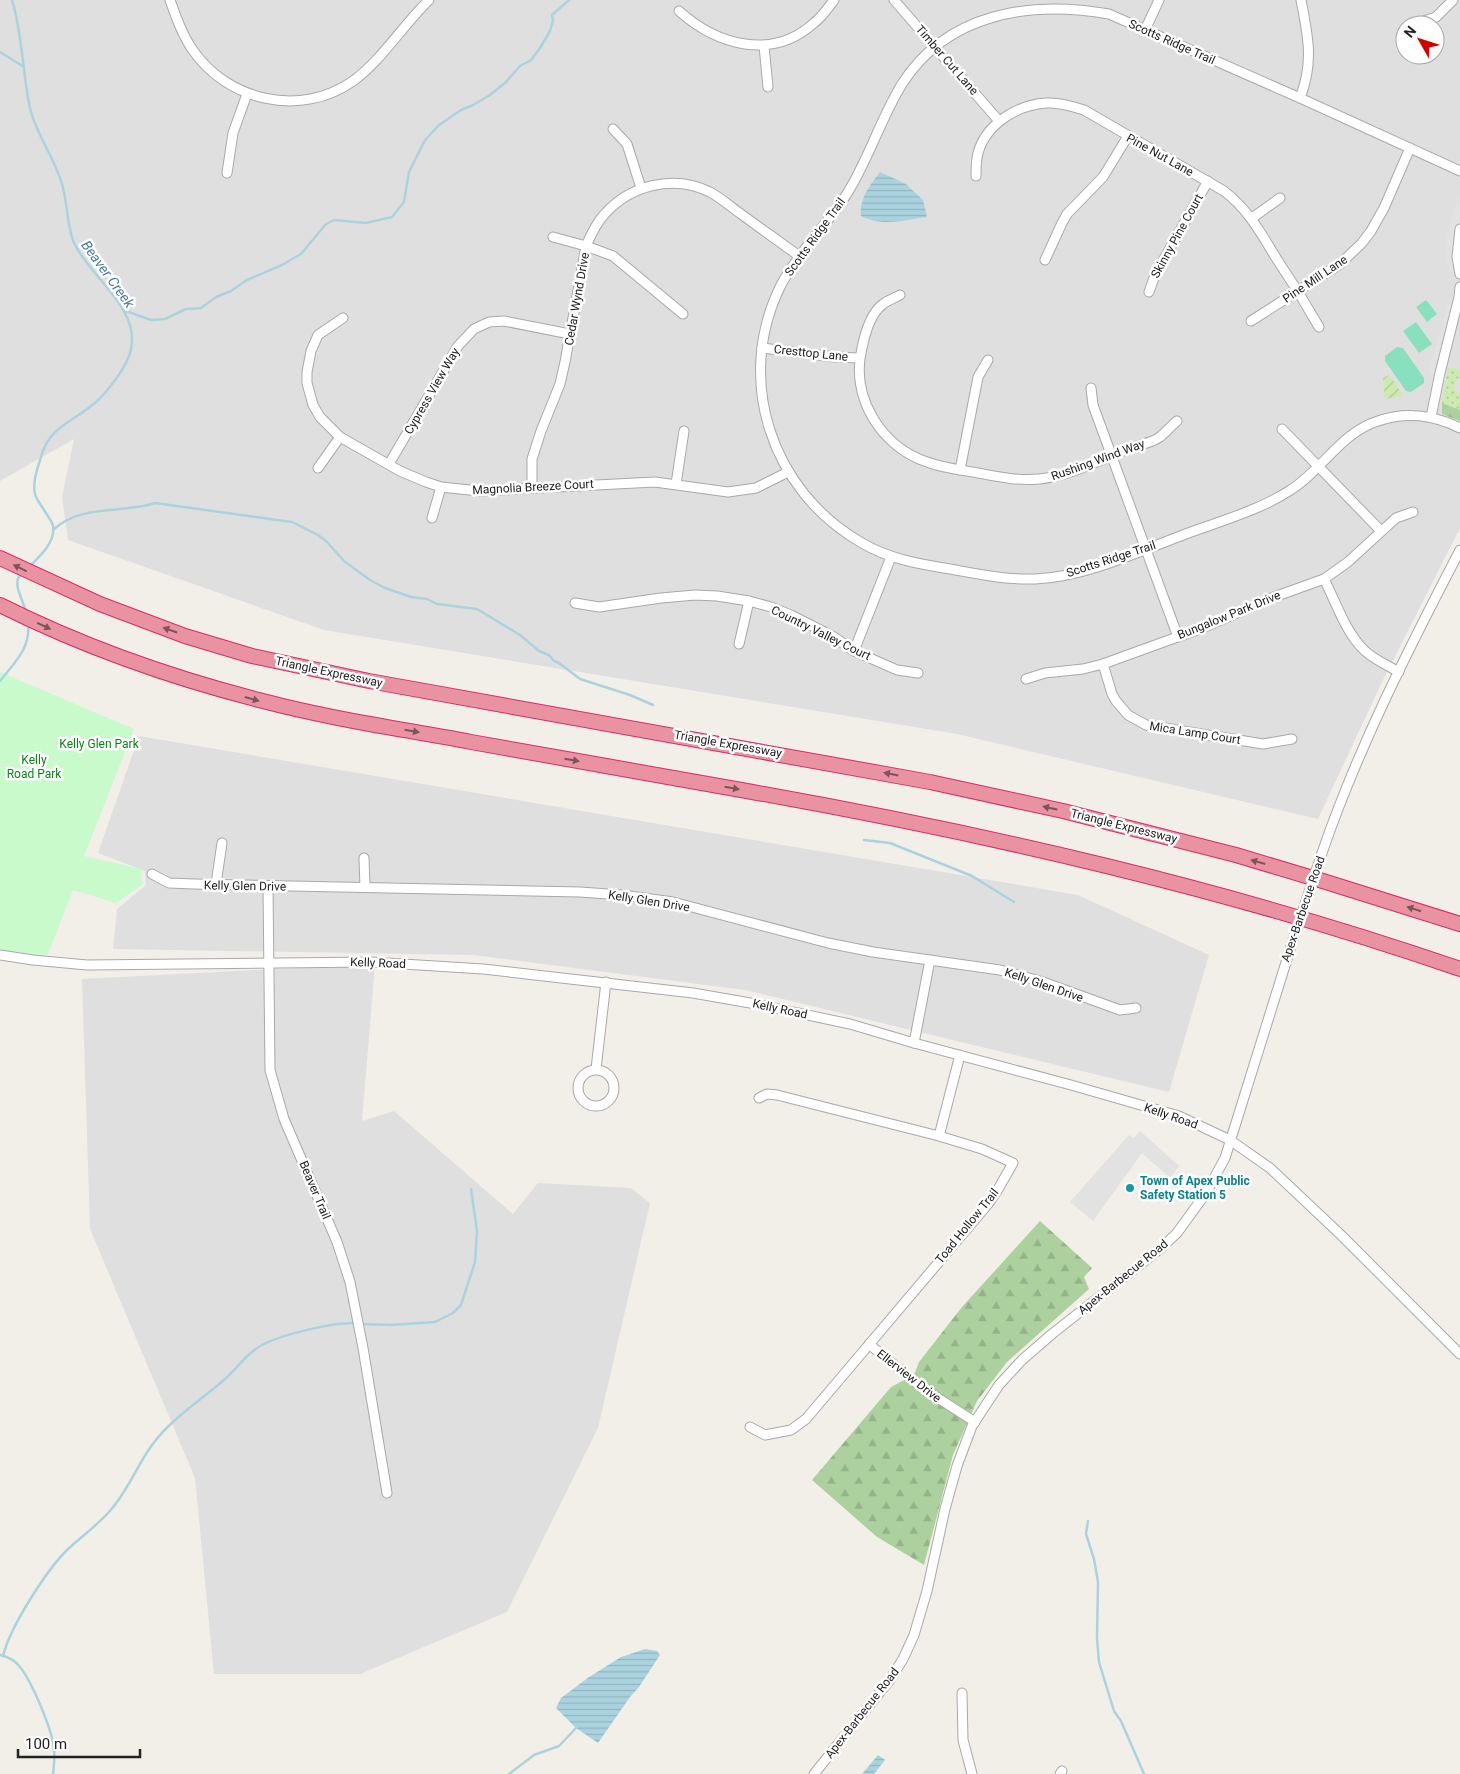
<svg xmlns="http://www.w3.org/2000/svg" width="1460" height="1774" viewBox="0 0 1460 1774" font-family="Roboto,sans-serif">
  <defs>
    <pattern id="grass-dots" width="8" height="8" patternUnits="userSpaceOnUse" patternTransform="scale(1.25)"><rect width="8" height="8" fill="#cdebb0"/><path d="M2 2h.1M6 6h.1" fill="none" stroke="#b0c997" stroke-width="1.8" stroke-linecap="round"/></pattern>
    <pattern id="forest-firs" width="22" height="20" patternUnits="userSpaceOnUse" patternTransform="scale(1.25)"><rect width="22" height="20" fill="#add19e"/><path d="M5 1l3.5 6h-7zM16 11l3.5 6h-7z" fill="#95b388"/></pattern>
    <pattern id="garden-furrows" width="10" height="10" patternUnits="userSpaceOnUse" patternTransform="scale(1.25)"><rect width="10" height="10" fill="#cdebb0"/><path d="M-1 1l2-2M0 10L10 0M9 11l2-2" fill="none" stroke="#b0c997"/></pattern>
    <pattern id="water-rules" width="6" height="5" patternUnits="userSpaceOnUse" patternTransform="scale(1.25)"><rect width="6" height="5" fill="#aad3df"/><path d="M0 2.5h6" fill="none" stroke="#92b5bf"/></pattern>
  </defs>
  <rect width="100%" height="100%" fill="#f2efe9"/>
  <g fill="#e0dfdf" fill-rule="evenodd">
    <path d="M 0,0 L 1460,0 L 1460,528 L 1381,684 L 1318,819 L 957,734 L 324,630 L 68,540 L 62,497 L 74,439 L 0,481 ZM 1405,25 L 1435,25 L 1435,55 L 1405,55 Z"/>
    <path d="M 139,736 L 1078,895 L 1209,955 L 1169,1092 L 745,990 L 473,955 L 113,949 L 117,909 L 146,885 L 145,871 L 98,853 Z"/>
    <path d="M 375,964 L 362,1121 L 394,1111 L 513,1214 L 538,1183 L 631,1188 L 650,1203 L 598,1428 L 507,1612 L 360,1674 L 214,1674 L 195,1478 L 90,1229 L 82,979 Z"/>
  </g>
  <path fill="url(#grass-dots)" d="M 1448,368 L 1456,368 L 1460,371 L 1460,376 L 1454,384 L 1454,388 L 1460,394 L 1460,410 L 1442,403 Z"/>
  <g fill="url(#forest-firs)">
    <path d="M 1442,403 L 1460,410 L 1460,421 L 1442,414 Z"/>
    <path d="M 1040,1221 L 1092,1268 L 1084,1277 L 1089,1289 L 1007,1362 L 977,1401 L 953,1455 L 924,1565 L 877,1537 L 812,1480 L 891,1387 L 914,1375 L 919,1362 L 962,1307 Z"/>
  </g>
  <path fill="#c8facc" d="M 0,672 L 134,729 L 84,856 L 142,869 L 141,876 L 143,884 L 116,903 L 73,890 L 48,954 L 0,956 Z"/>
  <path fill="url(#garden-furrows)" d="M 1389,375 L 1390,375 L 1403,396 L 1385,399 L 1383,378 Z"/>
  <g fill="#88e0be">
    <path d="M 1426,300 L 1437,314 L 1427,322 L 1416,307 Z"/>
    <path d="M 1416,322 L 1432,344 L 1419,353 L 1403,331 Z"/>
    <path d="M 1397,347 L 1403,348 L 1424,378 L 1424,383 L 1411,392 L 1406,391 L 1385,361 L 1385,356 Z"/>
  </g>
  <g fill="#e2e2e2">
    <path d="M 1459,196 L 1460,215 L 1454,246 L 1454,272 L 1449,272 L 1446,253 L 1447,237 L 1451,218 Z"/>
    <path d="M 1448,304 L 1453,305 L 1434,375 L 1428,373 Z"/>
    <path d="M 1140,1131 L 1179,1166 L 1170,1178 L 1142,1153 L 1093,1221 L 1070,1202 L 1129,1135 L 1134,1138 Z"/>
  </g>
  <g fill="url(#water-rules)">
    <path d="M 880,172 L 906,184 L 923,200 L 927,217 C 905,220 882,227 861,216 C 859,199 870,185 880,172 Z"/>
    <path d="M 645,1649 L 657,1651 L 660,1655 L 639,1687 L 630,1697 L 598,1743 L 576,1728 L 556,1708 L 561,1698 L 589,1677 L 621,1657 Z"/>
    <path d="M 878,1755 L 885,1760 L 874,1774 L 862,1774 Z"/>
  </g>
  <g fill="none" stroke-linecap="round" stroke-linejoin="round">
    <g stroke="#aad3df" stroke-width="2.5">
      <path d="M 12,0 C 23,36 22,72 30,108 C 36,135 57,161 63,188 C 67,203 68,230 74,243 C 90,277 140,308 131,349 C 128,366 108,391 96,402 C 75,421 49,426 41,457 C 38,467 32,482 35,494 C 36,499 41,505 44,510 C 47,515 52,521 53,526 C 56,542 39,557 29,567"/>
      <path d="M 0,52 L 24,67"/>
      <path d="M 123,310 L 151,320 L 165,319 L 186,309 L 201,308 L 216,297 L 231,291 L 247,280 L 282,265 L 301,254 L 326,224 L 334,220 L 366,223 L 392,217 L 404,202 L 409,172 L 425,140 L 439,125 L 461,110 L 473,105 L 490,95 L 506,82 L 520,66 L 531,60 L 540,48 L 550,31 L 553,21 L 552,15 L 569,0"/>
      <path d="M 54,529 C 82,504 121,514 155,503 L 292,522 L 318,535 L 326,541 L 344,561 L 370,580 L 385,588 L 411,597 L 427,599 L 437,604 L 477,609 L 520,635 L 539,651 L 549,655 L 554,661 L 559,663 L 580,679 L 630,695 L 653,705"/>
      <path d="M 21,574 C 11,584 24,600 26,613"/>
      <path d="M 0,681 C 15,662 31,648 28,623"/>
      <path d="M 864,840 L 890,843 L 972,876 L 1014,902"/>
      <path d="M 361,1324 L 392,1325 L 435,1322 L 453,1313 L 461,1305 L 475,1262 L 477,1231 L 471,1189"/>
      <path d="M 1088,1521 L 1086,1534 L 1094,1559 L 1098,1582 L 1097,1638 L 1099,1662 L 1114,1711 L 1121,1721 L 1144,1774"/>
      <path d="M 0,1655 C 8,1657 15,1660 20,1667 C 32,1682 53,1731 54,1750 C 55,1758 54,1766 53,1774"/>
      <path d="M 3,1656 C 10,1627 46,1571 67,1550 C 83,1535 101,1523 114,1506 C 129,1488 138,1464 152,1445 C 172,1418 200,1401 225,1379 C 238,1367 248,1352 264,1344 C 284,1334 334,1322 356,1323"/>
      <path d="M 509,1774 L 534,1755 L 559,1746 L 577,1727"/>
    </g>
    <g stroke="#a9a9a9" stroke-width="11">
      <g id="minor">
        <path d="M 170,0 C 176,17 182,34 192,49 C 227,101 301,118 353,81 C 382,60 403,25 429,0"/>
        <path d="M 894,0 L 999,121"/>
        <path d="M 679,11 C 717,45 772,61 814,23 C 822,17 828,8 834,0"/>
        <path d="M 1415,24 L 1436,17 L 1453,0"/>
        <path d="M 1145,30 L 1159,0"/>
        <path d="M 764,46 L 768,87"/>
        <path d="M 1300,98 C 1314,62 1308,36 1301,0"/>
        <path d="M 613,129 L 627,144 L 641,188"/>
        <path d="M 1460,171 L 1300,98 L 1109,14 C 1031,0 947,13 902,84 C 881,118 869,158 848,192 C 828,224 799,251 781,285 C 734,379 771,491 862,543 C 889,559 919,564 950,569 C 978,574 1006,580 1035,579 C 1087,577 1142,550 1191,532 C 1224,520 1259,510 1289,491 C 1322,471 1340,433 1378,421 C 1407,411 1433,415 1460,428"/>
        <path d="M 227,173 L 233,133 L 247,94"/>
        <path d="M 976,176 C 976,169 976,160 978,153 C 986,124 1017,105 1046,103 C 1059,102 1072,106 1084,110 L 1224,191 C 1250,211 1261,234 1278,261 C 1293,283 1306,304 1319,327"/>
        <path d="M 1252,218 L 1280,198"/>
        <path d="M 1460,229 L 1457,257 L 1460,274"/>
        <path d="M 553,237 L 586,246 L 613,256 L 683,314"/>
        <path d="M 1045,260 L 1062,223 L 1067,214 L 1103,177 L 1128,136"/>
        <path d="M 1149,292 L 1155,275 L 1208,181"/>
        <path d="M 900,295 C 895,298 888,300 883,304 C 871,313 865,333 862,348 C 850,396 880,446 927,462 C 943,468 961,470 978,473 C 999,477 1018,481 1039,479 C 1069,476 1100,460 1128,449 C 1138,445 1152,443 1160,437 C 1166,432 1171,426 1177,421"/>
        <path d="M 343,318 L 318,335 L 311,351 L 307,372 L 307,383 L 313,405 L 320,417 L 340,437 L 400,471 L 426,482 L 441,487 L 479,491 L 655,482 L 728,492 L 756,488 L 788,472"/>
        <path d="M 1251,321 L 1340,264 L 1362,243 L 1371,231 L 1384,208 L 1410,148"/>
        <path d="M 762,348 L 834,357 L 859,358"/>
        <path d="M 1091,388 L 1093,405 L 1178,637"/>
        <path d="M 1431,417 L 1440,373 L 1459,297 L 1460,287"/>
        <path d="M 1282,429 L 1381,531"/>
        <path d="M 389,464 L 458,346 L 474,329 L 489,322 L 504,321 L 570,334"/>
        <path d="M 318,468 L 340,437"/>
        <path d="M 960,470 L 978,377 L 988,360"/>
        <path d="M 676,484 L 684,431"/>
        <path d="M 532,488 L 532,459 L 541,431 L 560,384 L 565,362 L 586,246 C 591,235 595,225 603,216 C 629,185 673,174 710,192 C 721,198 731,207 741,214 C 760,228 780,242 799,256"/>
        <path d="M 432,518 L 441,487"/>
        <path d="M 1324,579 C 1336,602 1345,632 1365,651 C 1375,660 1387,665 1399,672"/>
        <path d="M 575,603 L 599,607 L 661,598 L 695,595 L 717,596 L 749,601 L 771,607 L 791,615 L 834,637 L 854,651 L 897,670 L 918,673"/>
        <path d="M 739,644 L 749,601"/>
        <path d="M 854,651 L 891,557"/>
        <path d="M 1103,664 L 1112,694 L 1116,701 L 1128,715 L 1146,725 L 1263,744 L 1292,739"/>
        <path d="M 1026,679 L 1045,673 L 1083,669 L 1103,664 L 1205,627 L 1274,597 L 1324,579 L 1348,562 L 1396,518 L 1413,512"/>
        <path d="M 1322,853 C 1358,748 1409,648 1460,550"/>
        <path d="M 364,858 L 365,887"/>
        <path d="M 152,874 L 169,883 L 194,884 L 580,892 L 622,895 L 673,902 L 828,943 L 873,952 L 1000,970 L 1043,982 L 1120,1010 L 1136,1008"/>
        <path d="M 216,884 L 222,843"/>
        <path d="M 268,886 L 270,1070 L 284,1119 L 337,1242 L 350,1282 L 363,1348 L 387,1493"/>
        <path d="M 0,955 L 33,960 L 87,965 L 371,962 L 483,969 L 693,993 L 756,1004 L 850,1024 L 914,1043 L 1071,1085 L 1179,1116 L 1230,1140 L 1270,1168 L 1341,1235 L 1460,1354"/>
        <path d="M 914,1043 L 930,960"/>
        <path d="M 596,1069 L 606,982"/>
        <circle cx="596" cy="1088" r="18"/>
        <path d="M 939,1136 L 960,1055"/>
        <path d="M 869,1344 L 921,1387 L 975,1422"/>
        <path d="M 750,1427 L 765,1435 L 791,1430 L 806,1419 L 988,1204 L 997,1191 L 1013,1163 L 982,1149 L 939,1136 L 777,1095 L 767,1094 L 759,1098"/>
        <path d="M 962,1693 L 963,1740 L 972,1774"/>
        <path d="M 814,1774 L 889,1681 L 903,1659 L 914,1635 L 927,1591 L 945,1509 L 957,1466 L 972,1426 L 999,1385 L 1022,1360 L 1052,1334 L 1160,1249 L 1177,1233 L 1206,1193 L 1225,1158 L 1293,940"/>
        <path d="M 1060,1774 L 1062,1771"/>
      </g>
    </g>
    <g stroke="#dc2a67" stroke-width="16">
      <g id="highway">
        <path d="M 0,558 L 100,604 L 185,636 L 252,656 L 369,681 L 930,782 L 1063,811 L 1236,855 L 1326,882 L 1460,924"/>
        <path d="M 0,605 C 84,647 172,678 263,701 C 331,719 402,729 471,742 C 563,758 655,775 747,791 C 989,834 1228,889 1460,969"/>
      </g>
    </g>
    <use href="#minor" stroke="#fff" stroke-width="9"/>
    <use href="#highway" stroke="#e892a2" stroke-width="14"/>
    <g stroke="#a9a9a9" stroke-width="11" stroke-linecap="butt">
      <path id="minor-bridge" d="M 1293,940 L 1322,853"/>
    </g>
    <use href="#minor-bridge" stroke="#fff" stroke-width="9"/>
  </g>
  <defs><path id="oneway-solid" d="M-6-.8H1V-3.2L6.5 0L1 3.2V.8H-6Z" transform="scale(1.25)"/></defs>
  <g fill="#7b545c">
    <use href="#oneway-solid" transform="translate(20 568) rotate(-154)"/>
    <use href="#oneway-solid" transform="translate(44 626) rotate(25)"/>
    <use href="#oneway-solid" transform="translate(170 630) rotate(-161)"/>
    <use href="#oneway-solid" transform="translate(252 699) rotate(16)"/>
    <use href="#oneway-solid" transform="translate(412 731) rotate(10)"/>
    <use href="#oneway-solid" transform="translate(572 760) rotate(10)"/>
    <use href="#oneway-solid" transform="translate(891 774) rotate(-169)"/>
    <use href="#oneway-solid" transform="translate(732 788) rotate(10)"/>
    <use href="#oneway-solid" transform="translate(1050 808) rotate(-168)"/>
    <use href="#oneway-solid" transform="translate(1258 862) rotate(-164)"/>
    <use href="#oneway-solid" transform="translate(1414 909) rotate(-162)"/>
  </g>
  <circle fill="#0f9aa8" stroke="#fff" stroke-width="2" cx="1130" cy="1188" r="5"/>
  <g text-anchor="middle" stroke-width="5" stroke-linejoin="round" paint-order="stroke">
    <g font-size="12" fill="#222" stroke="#fff">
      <text transform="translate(1172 42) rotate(24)" y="4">Scotts Ridge Trail</text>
      <text transform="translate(947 60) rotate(49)" y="4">Timber Cut Lane</text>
      <text transform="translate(1160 155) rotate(29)" y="4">Pine Nut Lane</text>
      <text transform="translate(1177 236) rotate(-61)" y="4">Skinny Pine Court</text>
      <text transform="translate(815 237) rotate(-54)" y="4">Scotts Ridge Trail</text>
      <text transform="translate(1315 279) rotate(-34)" y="4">Pine Mill Lane</text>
      <text transform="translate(577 299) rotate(-80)" y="4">Cedar Wynd Drive</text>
      <text transform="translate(811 353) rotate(6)" y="4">Cresttop Lane</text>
      <text transform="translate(432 391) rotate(-60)" y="4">Cypress View Way</text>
      <text transform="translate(1098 460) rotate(-20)" y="4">Rushing Wind Way</text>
      <text transform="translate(533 487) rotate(-3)" y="4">Magnolia Breeze Court</text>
      <text transform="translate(1111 559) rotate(-18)" y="4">Scotts Ridge Trail</text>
      <text transform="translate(1229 615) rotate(-22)" y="4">Bungalow Park Drive</text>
      <text transform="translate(821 633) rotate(26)" y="4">Country Valley Court</text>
      <text transform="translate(329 672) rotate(12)" y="4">Triangle Expressway</text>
      <text transform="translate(1195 733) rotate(9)" y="4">Mica Lamp Court</text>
      <text transform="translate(728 744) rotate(10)" y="4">Triangle Expressway</text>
      <text transform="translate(1124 826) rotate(14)" y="4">Triangle Expressway</text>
      <text transform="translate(245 886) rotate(1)" y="4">Kelly Glen Drive</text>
      <text transform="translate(649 901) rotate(9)" y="4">Kelly Glen Drive</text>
      <text transform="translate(1303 909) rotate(-71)" y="4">Apex-Barbecue Road</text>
      <text transform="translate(378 963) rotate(2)" y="4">Kelly Road</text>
      <text transform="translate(1044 985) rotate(19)" y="4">Kelly Glen Drive</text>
      <text transform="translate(780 1009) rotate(12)" y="4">Kelly Road</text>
      <text transform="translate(1171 1116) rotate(19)" y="4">Kelly Road</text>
      <text transform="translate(315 1190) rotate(67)" y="4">Beaver Trail</text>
      <text transform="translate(967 1226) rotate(-51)" y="4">Toad Hollow Trail</text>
      <text transform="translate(1123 1277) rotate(-39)" y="4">Apex-Barbecue Road</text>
      <text transform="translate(909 1376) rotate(38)" y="4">Ellerview Drive</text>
      <text transform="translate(862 1713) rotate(-52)" y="4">Apex-Barbecue Road</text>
    </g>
    <g font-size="12" fill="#0c8416" stroke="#fff">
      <text x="99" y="748">Kelly Glen Park</text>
      <text x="34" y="764">Kelly<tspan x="34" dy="14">Road Park</tspan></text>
    </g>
    <g font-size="12" font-weight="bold" fill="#0d838f" stroke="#fff" text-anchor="start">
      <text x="1140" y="1185">Town of Apex Public<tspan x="1140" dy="14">Safety Station 5</tspan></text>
    </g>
    <g font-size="14" font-style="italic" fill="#4a7aab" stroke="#fff">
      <text transform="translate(108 274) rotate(54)" y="5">Beaver Creek</text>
    </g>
  </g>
  <g transform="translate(1420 40) rotate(309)"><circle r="24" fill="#ffffff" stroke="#a7a7a7"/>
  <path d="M0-4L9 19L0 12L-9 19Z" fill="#d40000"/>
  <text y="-8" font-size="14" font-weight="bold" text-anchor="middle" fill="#222222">N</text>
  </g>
  <path d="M18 1749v8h122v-8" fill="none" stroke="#222222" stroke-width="2.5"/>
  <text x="25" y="1749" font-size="15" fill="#222222" stroke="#ffffff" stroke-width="4" paint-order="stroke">100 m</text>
</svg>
